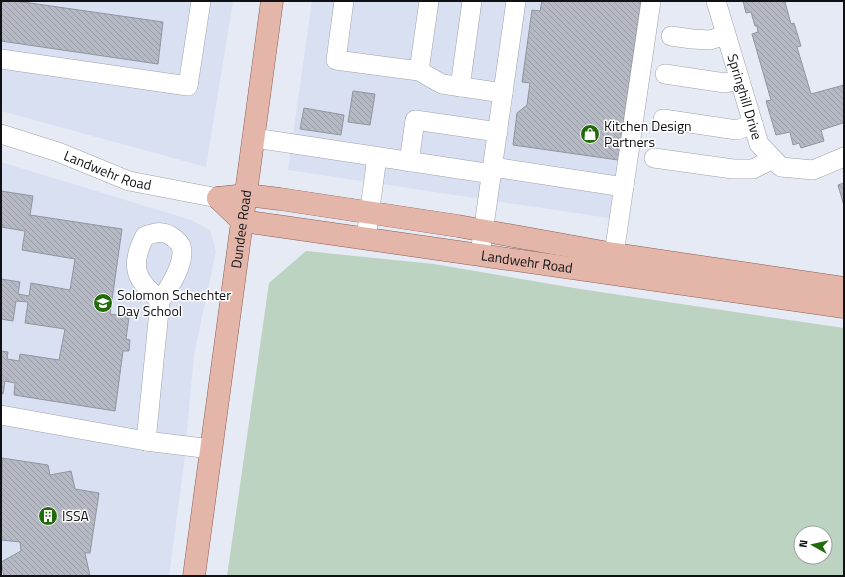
<svg xmlns="http://www.w3.org/2000/svg" width="845" height="577" viewBox="0 0 845 577" font-family="'Titillium Web',sans-serif">
  <defs>
    <pattern id="building-back-hatch" width="6" height="6" patternUnits="userSpaceOnUse"><rect width="6" height="6" fill="#b5b9c4"/><path d="M-1 5l2 2M0 0l6 6M5-1l2 2" fill="none" stroke="#9b9ea8"/></pattern>
  </defs>
  <rect width="100%" height="100%" fill="#e6eaf5"/>
  <g fill="#d9e0f2">
    <path d="M 1,1 L 233,1 L 206,167 L 1,111 Z"/>
    <path d="M 312,1 L 646,1 L 609,218 L 288,170 Z"/>
    <path d="M 1,162 L 191,220 L 210,230 L 216,251 L 194,355 L 184,464 L 169,576 L 1,576 Z"/>
  </g>
  <path fill="#bcd3c2" fill-rule="evenodd" d="M 306,251 L 434,264 L 580,289 L 844,328 L 844,576 L 227,576 L 269,283 ZM 801,533 L 825,533 L 825,557 L 801,557 Z"/>
  <g fill="url(#building-back-hatch)" stroke="#91959f">
    <path d="M 1,1 L 16,1 L 163,22 L 158,64 L 1,41 Z"/>
    <path d="M 542,1 L 641,1 L 618,160 L 513,145 L 517,113 L 527,105 L 530,83 L 522,82 L 532,10 L 540,11 Z"/>
    <path d="M 743,1 L 789,1 L 785,2 L 791,24 L 794,23 L 801,46 L 797,47 L 811,94 L 844,85 L 844,122 L 843,123 L 821,130 L 824,141 L 801,148 L 799,143 L 793,145 L 790,132 L 776,135 L 766,101 L 771,100 L 752,34 L 758,32 L 757,26 L 755,26 L 751,12 L 746,13 Z"/>
    <path d="M 353,91 L 375,94 L 370,125 L 348,122 Z"/>
    <path d="M 304,108 L 344,115 L 341,135 L 300,129 Z"/>
    <path d="M 844,183 L 844,206 L 838,185 Z"/>
    <path d="M 1,191 L 33,196 L 30,215 L 122,229 L 110,314 L 129,317 L 126,339 L 130,340 L 129,351 L 123,351 L 115,411 L 14,395 L 15,383 L 5,381 L 3,394 L 1,393 L 1,351 L 8,352 L 7,359 L 19,361 L 20,354 L 59,360 L 65,329 L 25,323 L 28,302 L 16,301 L 13,321 L 1,319 L 1,279 L 20,282 L 18,294 L 29,296 L 31,283 L 70,290 L 75,259 L 22,250 L 25,231 L 1,227 Z"/>
    <path d="M 2,458 L 48,465 L 50,475 L 71,471 L 75,489 L 99,493 L 90,553 L 85,553 L 90,576 L 4,576 L 1,562 L 21,551 L 20,542 L 1,540 Z"/>
  </g>
  <g fill="none" stroke-linecap="round" stroke-linejoin="round">
    <g stroke="#9ea2ac" stroke-width="20">
      <g id="minor">
        <path d="M 344,1 L 336,60 L 419,71 L 442,84 L 503,93"/>
        <path id="s1" d="M 716,1 L 759,144 L 781,167 L 813,170 L 844,157"/>
        <path d="M 671,36 L 692,39 L 710,40 L 726,35"/>
        <path d="M 1,59 L 188,86 L 201,1"/>
        <path d="M 419,71 L 429,1"/>
        <path d="M 665,74 L 725,83 L 740,80"/>
        <path d="M 460,87 L 472,1"/>
        <path d="M 663,119 L 737,130 L 753,124"/>
        <path id="s2" d="M 1,134 L 58,152 L 129,181 L 218,198"/>
        <path d="M 254,138 L 492,174"/>
        <path d="M 654,158 L 733,169 L 753,169 L 773,159"/>
        <path d="M 409,162 L 415,120 L 498,132"/>
        <path d="M 493,167 L 624,187"/>
        <path d="M 366,238 L 377,157"/>
        <path d="M 480,254 L 516,1"/>
        <path d="M 612,268 L 651,1"/>
        <path d="M 1,415 L 146,441 L 211,449"/>
        <path d="M 146,441 L 160,301 C 154,295 146,288 141,280 C 132,266 138,249 145,236 C 157,232 165,230 175,239 C 177,241 180,243 181,246 C 186,263 169,288 160,301"/>
      </g>
    </g>
    <g stroke="#8e5d50" stroke-width="23">
      <g id="major">
        <path id="s3" d="M 218,198 L 242,221 L 844,307"/>
        <path d="M 218,198 L 246,195 L 280,199 L 458,226 L 614,254 L 844,288"/>
        <path id="s4" d="M 194,576 L 272,1"/>
      </g>
    </g>
    <use href="#minor" stroke="#fff" stroke-width="19"/>
    <use href="#major" stroke="#e4b6a9" stroke-width="22"/>
  </g>
  <defs>
    <g id="shop-disc" transform="scale(1)"><circle r="9.5" fill="#216b0b" stroke="#fff"/><path d="M-5-2.5h2.3a2.7 3.5 0 0 1 5.4 0H5L5.5 6h-11ZM-1.5-2.5h3a1.5 2.3 0 0 0-3 0Z" fill="#fff"/></g>
    <g id="school-disc" transform="scale(1)"><circle r="9.5" fill="#216b0b" stroke="#fff"/><path d="M0-5L7-2L0 1L-7-2ZM-4 1L0 2.5L4 1V4Q0 6-4 4Z" fill="#fff"/></g>
    <g id="building-disc" transform="scale(1)"><circle r="9.5" fill="#216b0b" stroke="#fff"/><path d="M-4-6H4V6H1V3H-1V6H-4ZM-2.5-4.3h1.7v1.8h-1.7ZM.8-4.3h1.7v1.8H.8ZM-2.5-1h1.7V.8h-1.7ZM.8-1h1.7V.8H.8Z" fill="#fff"/></g>
  </defs>
  <g fill-rule="evenodd">
    <use href="#shop-disc" x="590" y="134"/>
    <use href="#school-disc" x="103" y="303"/>
    <use href="#building-disc" x="48" y="516"/>
  </g>
  <g text-anchor="middle" stroke-width="3" stroke-linejoin="round" paint-order="stroke">
    <g font-size="14" fill="#101115" stroke="#fff">
      <text dy="5" stroke="none"><textPath href="#s1" startOffset="100">Springhill Drive</textPath></text>
      <text dy="5" stroke="none"><textPath href="#s2" startOffset="113">Landwehr Road</textPath></text>
      <text dy="5" stroke="none"><textPath href="#s4" startOffset="350">Dundee Road</textPath></text>
      <text dy="5" stroke="none"><textPath href="#s3" startOffset="321">Landwehr Road</textPath></text>
    </g>
    <g font-size="14" fill="#101115" stroke="#fff" text-anchor="start">
      <text x="604" y="131">Kitchen Design<tspan x="604" dy="16">Partners</tspan></text>
      <text x="117" y="300">Solomon Schechter<tspan x="117" dy="16">Day School</tspan></text>
      <text x="62" y="521">ISSA</text>
    </g>
  </g>
  <rect width="845" height="577" fill="none" stroke="#101115" stroke-width="4"/>
  <g transform="translate(813 545) rotate(278)"><circle r="19" fill="#ffffff" stroke="#9fa0a1"/>
  <path d="M0-3L7 15L0 10L-7 15Z" fill="#216b0b"/>
  <text y="-6" font-size="11" font-weight="bold" text-anchor="middle" fill="#101115">N</text>
  </g>
</svg>
